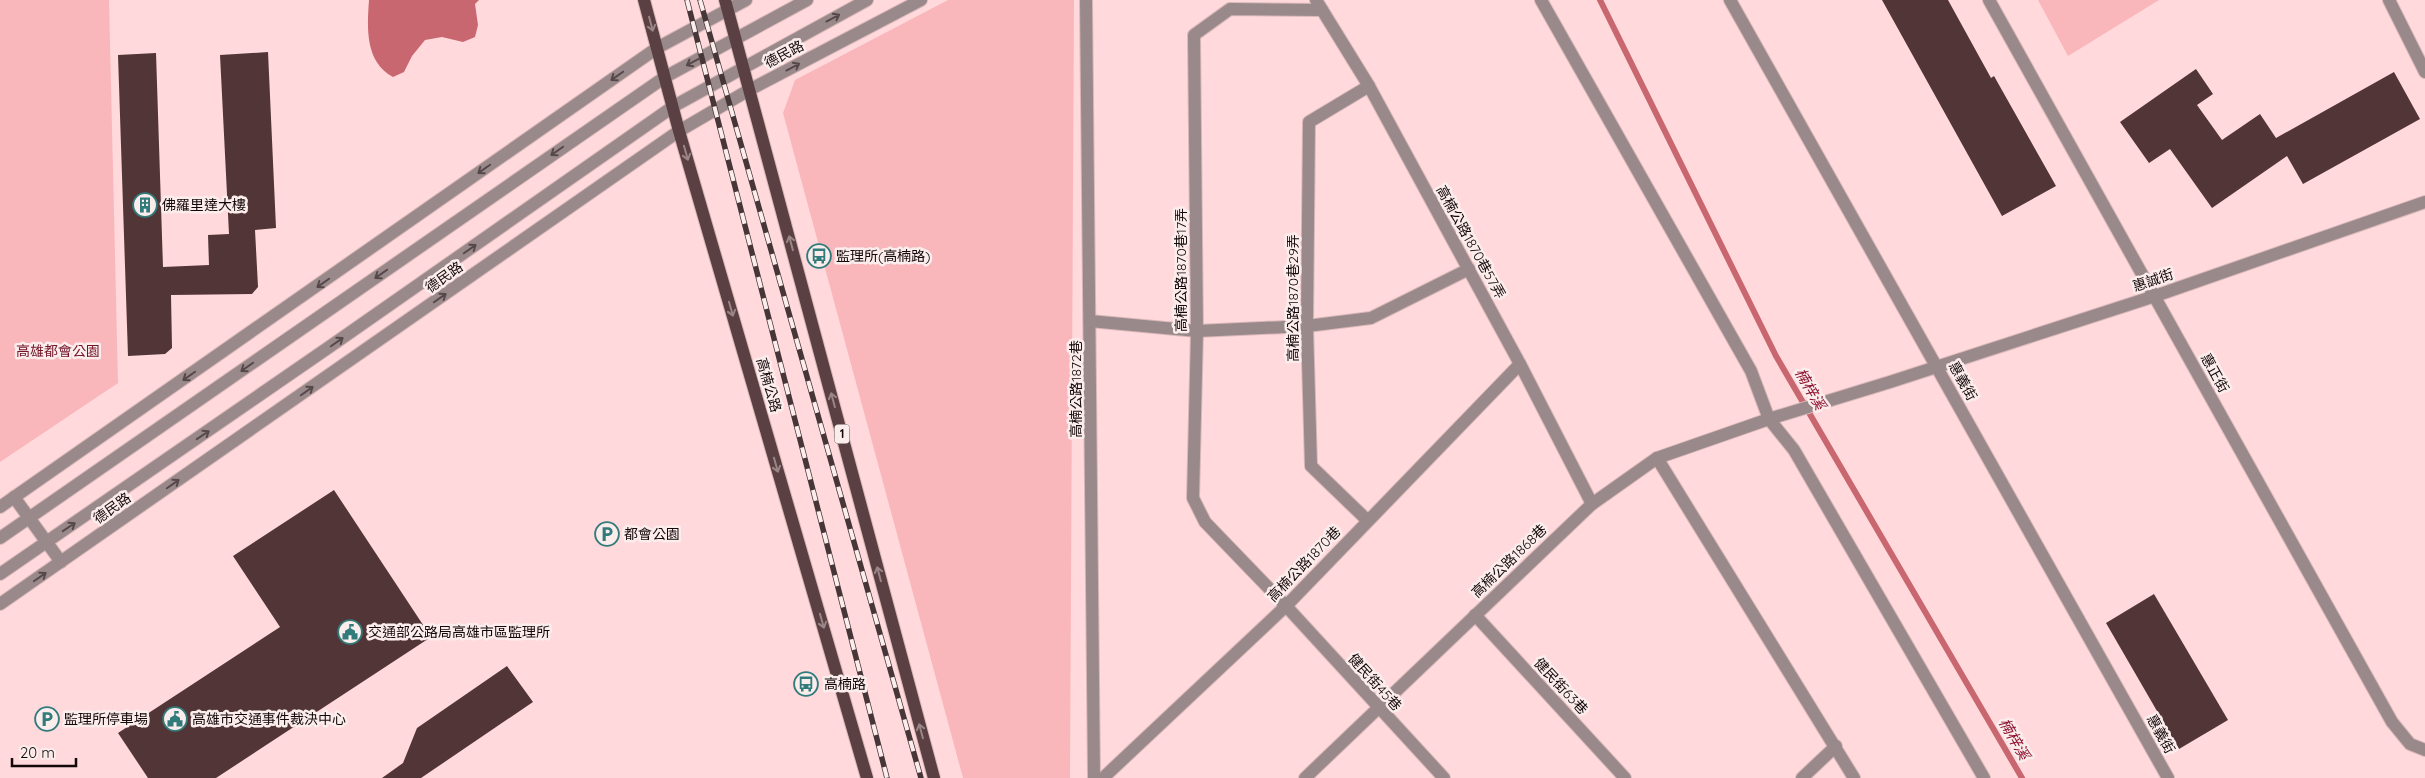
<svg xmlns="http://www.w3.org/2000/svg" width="2425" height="778" viewBox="0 0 2425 778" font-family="Quicksand,'Noto Sans TC',sans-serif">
  <rect width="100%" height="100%" fill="#ffd9db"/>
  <g fill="#fab7bb">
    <path d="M 0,0 L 109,0 L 118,383 L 0,462 Z"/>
    <path d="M 948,0 L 1074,0 L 1070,778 L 963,778 L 783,113 L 795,80 Z"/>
    <path d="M 2038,0 L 2159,0 L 2068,56 Z"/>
  </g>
  <path fill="#c96770" d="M 369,0 L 479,0 L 475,4 L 478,25 L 475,37 L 463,42 L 442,37 L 425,40 L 412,56 L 404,72 L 393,77 C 365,62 367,28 369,0 Z"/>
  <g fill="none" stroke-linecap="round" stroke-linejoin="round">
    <path stroke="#c96770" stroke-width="6" d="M 1600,0 L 1776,356 L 2022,778"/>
  </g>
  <g fill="#523537">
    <path d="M 1882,0 L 1948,0 L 1991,78 L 1994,76 L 2056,186 L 2002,216 Z"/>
    <path d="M 268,52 L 276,228 L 255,230 L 258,287 L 252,294 L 171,295 L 172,348 L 165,354 L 128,356 L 118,55 L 156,53 L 163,267 L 209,265 L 208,235 L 229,234 L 220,55 Z"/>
    <path d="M 2196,69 L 2213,94 L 2197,105 L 2222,140 L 2260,114 L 2276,138 L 2394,72 L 2420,119 L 2303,184 L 2287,156 L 2212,208 L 2170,149 L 2149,163 L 2120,122 Z"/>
    <path d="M 334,490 L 431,637 L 216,778 L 148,778 L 118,733 L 280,627 L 233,556 Z"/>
    <path d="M 2154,594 L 2228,720 L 2179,749 L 2106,623 Z"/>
    <path d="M 507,666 L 533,702 L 421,778 L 382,778 L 403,763 L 417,728 Z"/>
  </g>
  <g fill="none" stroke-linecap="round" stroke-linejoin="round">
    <g stroke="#d9b8b9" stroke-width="14">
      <g id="minor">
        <path d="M 1086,0 L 1094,778"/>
        <path d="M 1316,0 L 1369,86 L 1520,364 L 1592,504"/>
        <path d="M 1541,0 L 1751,371 L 1769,419 L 1794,450 L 1984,778"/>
        <path d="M 1730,0 L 2168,778"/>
        <path d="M 1989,0 L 2392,722 L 2410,744 L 2425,750"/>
        <path d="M 2389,0 L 2425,72"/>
        <path d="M 1322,10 L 1230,9 L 1194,35 L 1197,331 L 1193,498 L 1205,522 L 1286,606 L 1444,778"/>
        <path d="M 1090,321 L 1197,331 L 1307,326 L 1371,318 L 1469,269"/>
        <path d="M 1657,458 L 1854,778"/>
        <path d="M 14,497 L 61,562"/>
        <path d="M 0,507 L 657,48 L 746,0"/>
        <path d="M 1367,520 L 1311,466 L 1307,326 L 1309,122 L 1369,86"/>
        <path d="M 0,538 L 665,77 L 807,0"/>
        <path d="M 0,574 L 335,343 L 674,106 L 867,0"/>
        <path d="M 0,604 L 679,131 L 749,90 L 921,0"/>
        <path d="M 1475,615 L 1625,778"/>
        <path d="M 1103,778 L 1286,606 L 1520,364"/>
        <path d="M 1305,778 L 1592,504 L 1657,458 L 1769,419 L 1890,382 L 2155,296 L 2425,202"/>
        <path d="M 1802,778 L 1836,746"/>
      </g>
    </g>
    <g stroke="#d9b8b9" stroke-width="14">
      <g id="major">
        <path d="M 644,0 L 679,131 L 867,778"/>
        <path d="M 725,0 L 934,778"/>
      </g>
    </g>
    <use href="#minor" stroke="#99898a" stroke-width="12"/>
    <use href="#major" stroke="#5a4042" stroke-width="12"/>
    <g stroke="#473637" stroke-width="5.5">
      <g id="rail">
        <path d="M 687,0 L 887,778"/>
        <path d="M 700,0 L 921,778"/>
      </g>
    </g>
    <use href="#rail" stroke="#fceded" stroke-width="4" stroke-dasharray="11" stroke-linecap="butt"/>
  </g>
  <defs><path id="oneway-shaft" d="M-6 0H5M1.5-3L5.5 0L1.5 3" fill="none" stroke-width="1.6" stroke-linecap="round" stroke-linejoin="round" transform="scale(1.25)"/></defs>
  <g stroke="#56484a">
    <use href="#oneway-shaft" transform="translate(833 18) rotate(-28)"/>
    <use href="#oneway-shaft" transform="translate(693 62) rotate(152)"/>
    <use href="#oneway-shaft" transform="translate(793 67) rotate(-28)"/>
    <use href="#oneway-shaft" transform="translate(617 76) rotate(145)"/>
    <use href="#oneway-shaft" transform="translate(557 151) rotate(145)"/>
    <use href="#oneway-shaft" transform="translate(484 169) rotate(145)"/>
    <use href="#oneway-shaft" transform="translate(470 249) rotate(-35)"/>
    <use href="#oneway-shaft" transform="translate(381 274) rotate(145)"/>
    <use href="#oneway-shaft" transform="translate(323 283) rotate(145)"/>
    <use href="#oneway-shaft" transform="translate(440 298) rotate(-35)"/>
    <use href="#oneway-shaft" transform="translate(337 342) rotate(-35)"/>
    <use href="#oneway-shaft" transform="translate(247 367) rotate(145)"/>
    <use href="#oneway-shaft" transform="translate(189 376) rotate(145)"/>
    <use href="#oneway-shaft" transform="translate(307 391) rotate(-35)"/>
    <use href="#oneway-shaft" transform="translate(203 435) rotate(-34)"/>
    <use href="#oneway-shaft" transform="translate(173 484) rotate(-35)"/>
    <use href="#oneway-shaft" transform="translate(69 527) rotate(-34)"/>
    <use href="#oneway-shaft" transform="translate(40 577) rotate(-35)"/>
  </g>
  <g stroke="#9b8586">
    <use href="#oneway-shaft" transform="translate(651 24) rotate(75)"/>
    <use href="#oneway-shaft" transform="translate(686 153) rotate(74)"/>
    <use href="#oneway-shaft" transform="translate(791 243) rotate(-105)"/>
    <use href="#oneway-shaft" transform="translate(731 309) rotate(74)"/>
    <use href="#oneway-shaft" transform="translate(833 400) rotate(-105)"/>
    <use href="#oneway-shaft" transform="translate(776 465) rotate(74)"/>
    <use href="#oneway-shaft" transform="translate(879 574) rotate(-105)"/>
    <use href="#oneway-shaft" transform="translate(822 621) rotate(74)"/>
    <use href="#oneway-shaft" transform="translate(921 731) rotate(-105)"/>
  </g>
  <defs>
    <g id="building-ring" transform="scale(1.25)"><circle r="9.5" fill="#fceded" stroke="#327b7b" stroke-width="1.5"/><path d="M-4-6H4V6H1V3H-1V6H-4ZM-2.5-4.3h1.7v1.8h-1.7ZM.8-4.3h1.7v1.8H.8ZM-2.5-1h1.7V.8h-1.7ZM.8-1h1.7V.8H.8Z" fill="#327b7b"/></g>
    <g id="bus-ring" transform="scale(1.25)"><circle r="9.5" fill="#fceded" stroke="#327b7b" stroke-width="1.5"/><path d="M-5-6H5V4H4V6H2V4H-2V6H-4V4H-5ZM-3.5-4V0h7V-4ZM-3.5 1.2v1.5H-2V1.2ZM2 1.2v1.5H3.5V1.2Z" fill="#327b7b"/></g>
    <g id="parking-ring" transform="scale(1.25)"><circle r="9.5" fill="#fceded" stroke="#327b7b" stroke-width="1.5"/><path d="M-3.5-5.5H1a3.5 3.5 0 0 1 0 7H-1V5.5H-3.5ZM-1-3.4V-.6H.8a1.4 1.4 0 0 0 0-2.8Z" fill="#327b7b"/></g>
    <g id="civic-ring" transform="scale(1.25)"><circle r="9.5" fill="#fceded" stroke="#327b7b" stroke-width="1.5"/><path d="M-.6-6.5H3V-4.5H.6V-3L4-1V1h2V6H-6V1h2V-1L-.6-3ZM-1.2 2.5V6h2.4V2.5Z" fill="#327b7b"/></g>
  </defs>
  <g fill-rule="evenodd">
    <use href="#building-ring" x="145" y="205"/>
    <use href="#bus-ring" x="819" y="256"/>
    <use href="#parking-ring" x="607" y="534"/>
    <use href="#civic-ring" x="350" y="632"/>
    <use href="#bus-ring" x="806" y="684"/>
    <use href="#parking-ring" x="47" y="719"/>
    <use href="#civic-ring" x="175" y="719"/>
  </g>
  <g text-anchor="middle" stroke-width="5" stroke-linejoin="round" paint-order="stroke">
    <rect fill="#fceded" stroke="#594d4d" stroke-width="1" x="834.5" y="424.5" width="15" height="19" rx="4"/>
    <g font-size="12" font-weight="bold" fill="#130809">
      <text x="842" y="438">1</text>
    </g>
    <g font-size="14" fill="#130809" stroke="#fceded">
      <text transform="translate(784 54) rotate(-28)" y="5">德民路</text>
      <text transform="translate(1471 242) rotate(61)" y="5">高楠公路1870巷57弄</text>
      <text transform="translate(1181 270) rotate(-90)" y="5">高楠公路1870巷17弄</text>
      <text transform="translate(444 277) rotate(-35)" y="5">德民路</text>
      <text transform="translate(2153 280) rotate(-19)" y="5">惠誠街</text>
      <text transform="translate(1293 298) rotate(-90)" y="5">高楠公路1870巷29弄</text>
      <text transform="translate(2215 373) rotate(61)" y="5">惠正街</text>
      <text transform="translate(1963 381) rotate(61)" y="5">惠義街</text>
      <text transform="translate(769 385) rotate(74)" y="5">高楠公路</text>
      <text transform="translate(1076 389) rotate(-90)" y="5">高楠公路1872巷</text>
      <text transform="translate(112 508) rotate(-35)" y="5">德民路</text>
      <text transform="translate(1509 561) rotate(-44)" y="5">高楠公路1868巷</text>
      <text transform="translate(1304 564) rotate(-46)" y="5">高楠公路1870巷</text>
      <text transform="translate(1375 682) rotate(48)" y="5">健民街45巷</text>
      <text transform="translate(1561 686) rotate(47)" y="5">健民街63巷</text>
      <text transform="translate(2161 734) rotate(61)" y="5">惠義街</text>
    </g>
    <g font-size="14" fill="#130809" stroke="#fceded" text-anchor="start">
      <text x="162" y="210">佛羅里達大樓</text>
      <text x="836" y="261">監理所(高楠路)</text>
      <text x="624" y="539">都會公園</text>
      <text x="368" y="637">交通部公路局高雄市區監理所</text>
      <text x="824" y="689">高楠路</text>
      <text x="64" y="724">監理所停車場</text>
      <text x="192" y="724">高雄市交通事件裁決中心</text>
    </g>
    <g font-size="14" fill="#701427" stroke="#fceded">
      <text x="58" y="356">高雄都會公園</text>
    </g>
    <g font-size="15" font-style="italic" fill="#8e1330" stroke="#fceded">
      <text transform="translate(1810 389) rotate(60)" y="5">楠梓溪</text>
      <text transform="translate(2014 739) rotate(60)" y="5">楠梓溪</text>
    </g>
  </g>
  <path d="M12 758v8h64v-8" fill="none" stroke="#130809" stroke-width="2.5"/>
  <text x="20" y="758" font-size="15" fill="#130809" stroke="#fceded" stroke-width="4" paint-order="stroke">20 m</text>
</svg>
